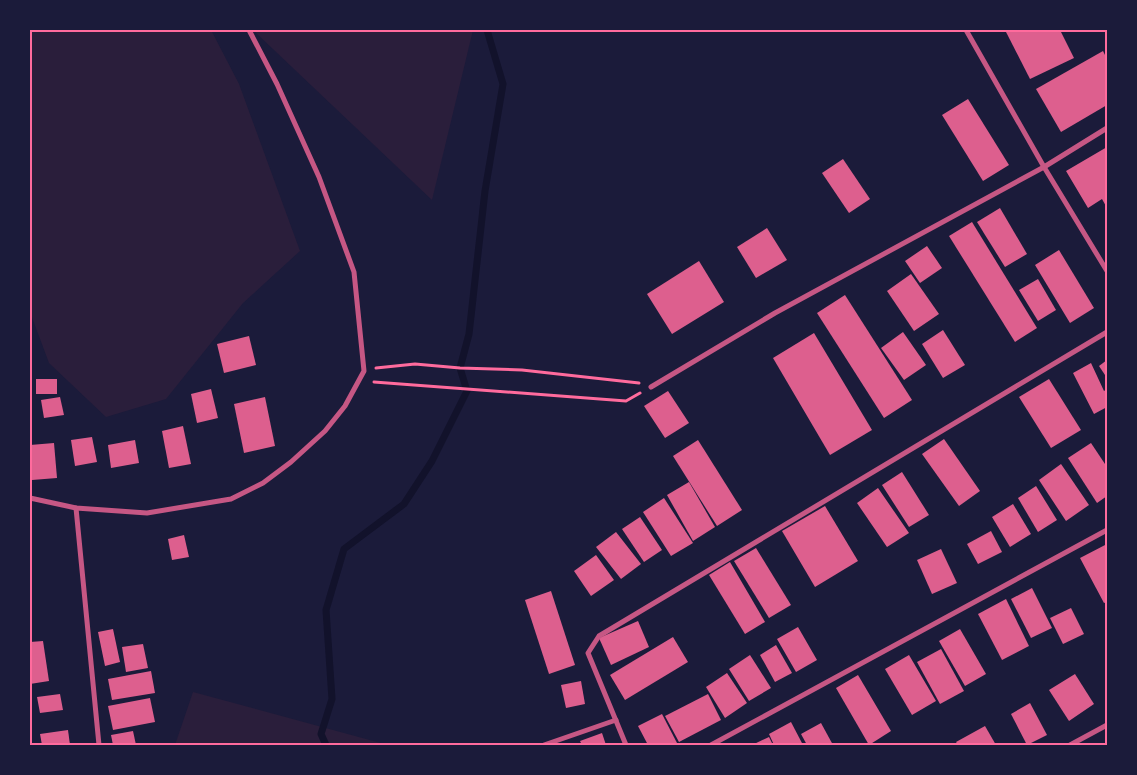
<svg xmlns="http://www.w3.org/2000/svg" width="1137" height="775" viewBox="0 0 1137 775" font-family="'Titillium Web',sans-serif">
  <rect width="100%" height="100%" fill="#1b1b3a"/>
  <g fill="#2a1e3b">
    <path d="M 30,30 L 211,30 L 239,84 L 300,251 L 243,303 L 166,399 L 106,417 L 49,363 L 30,312 Z"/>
    <path d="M 253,30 L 473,30 L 432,200 Z"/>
    <path d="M 193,692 L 388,745 L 175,745 Z"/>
  </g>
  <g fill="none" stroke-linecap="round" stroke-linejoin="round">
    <path stroke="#12122b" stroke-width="7" d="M 326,745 L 321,734 L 332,699 L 326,610 L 344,549 L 404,504 L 432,461 L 467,391 L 460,368 L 469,334 L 485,191 L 503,84 L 487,30"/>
  </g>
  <g fill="#dd5f8e">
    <path d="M 1005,30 L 1060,30 L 1074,58 L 1030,79 Z"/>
    <path d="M 1103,51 L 1107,59 L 1107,105 L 1061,132 L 1036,89 Z"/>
    <path d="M 968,99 L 1009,165 L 983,181 L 942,115 Z"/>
    <path d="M 1107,147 L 1107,208 L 1102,199 L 1088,208 L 1066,171 Z"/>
    <path d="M 843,159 L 870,199 L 849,213 L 822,173 Z"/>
    <path d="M 1000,208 L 1027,254 L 1005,267 L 977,222 Z"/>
    <path d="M 972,222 L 1037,328 L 1015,342 L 949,236 Z"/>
    <path d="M 767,228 L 787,260 L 756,278 L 737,247 Z"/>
    <path d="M 927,246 L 942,268 L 920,283 L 905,261 Z"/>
    <path d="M 1059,250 L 1094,308 L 1070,323 L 1035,265 Z"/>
    <path d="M 699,261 L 724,302 L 672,334 L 647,294 Z"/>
    <path d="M 911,274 L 939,314 L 914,331 L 887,291 Z"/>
    <path d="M 1038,279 L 1056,310 L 1038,321 L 1019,290 Z"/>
    <path d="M 845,295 L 912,400 L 884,418 L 817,313 Z"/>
    <path d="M 943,330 L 965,365 L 943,378 L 922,344 Z"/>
    <path d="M 903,332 L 926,365 L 904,380 L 881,348 Z"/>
    <path d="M 814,333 L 872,430 L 830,455 L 773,358 Z"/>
    <path d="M 249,336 L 256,365 L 224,373 L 217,344 Z"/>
    <path d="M 1107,360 L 1107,378 L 1099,366 Z"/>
    <path d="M 1091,363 L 1104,391 L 1107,389 L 1107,407 L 1094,414 L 1073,373 Z"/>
    <rect x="36" y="379" width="21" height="15"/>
    <path d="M 1049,379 L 1081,430 L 1051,448 L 1019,397 Z"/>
    <path d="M 211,389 L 218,418 L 197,423 L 191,394 Z"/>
    <path d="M 668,391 L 689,423 L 665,438 L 644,406 Z"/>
    <path d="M 60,397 L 64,415 L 44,418 L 41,400 Z"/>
    <path d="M 265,397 L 275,446 L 244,453 L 234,404 Z"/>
    <path d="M 183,426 L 191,464 L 169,468 L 162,431 Z"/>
    <path d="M 92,437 L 97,462 L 75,466 L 71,440 Z"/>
    <path d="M 944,439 L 980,491 L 959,506 L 922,454 Z"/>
    <path d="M 135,440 L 139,463 L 111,468 L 108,445 Z"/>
    <path d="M 698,440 L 742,510 L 717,526 L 673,456 Z"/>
    <path d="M 54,443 L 57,478 L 32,480 L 30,445 Z"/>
    <path d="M 1091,443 L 1107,467 L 1107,496 L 1097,503 L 1068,458 Z"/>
    <path d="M 1061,464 L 1089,505 L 1066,521 L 1039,480 Z"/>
    <path d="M 902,472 L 929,515 L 909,527 L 882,485 Z"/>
    <path d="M 689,482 L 715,527 L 693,541 L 667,495 Z"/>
    <path d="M 1036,486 L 1057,520 L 1038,532 L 1018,498 Z"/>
    <path d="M 878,488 L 909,533 L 887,547 L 857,503 Z"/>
    <path d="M 664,498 L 693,543 L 671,556 L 643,512 Z"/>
    <path d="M 1013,504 L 1031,534 L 1010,547 L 992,517 Z"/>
    <path d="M 825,506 L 858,561 L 815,587 L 782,531 Z"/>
    <path d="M 640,517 L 662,550 L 644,562 L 622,529 Z"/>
    <path d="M 991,531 L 1002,552 L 978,564 L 967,544 Z"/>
    <path d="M 616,532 L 641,564 L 621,579 L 596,547 Z"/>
    <path d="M 184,535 L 189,557 L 172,560 L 168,539 Z"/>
    <path d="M 1107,544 L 1107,602 L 1104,603 L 1080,558 Z"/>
    <path d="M 756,548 L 791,605 L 769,618 L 734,561 Z"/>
    <path d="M 941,549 L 957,583 L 932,594 L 917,560 Z"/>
    <path d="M 596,555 L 614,580 L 591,596 L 574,571 Z"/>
    <path d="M 730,562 L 765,622 L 745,634 L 709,575 Z"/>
    <path d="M 1032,588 L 1052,628 L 1031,638 L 1011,599 Z"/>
    <path d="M 551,591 L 575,665 L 549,674 L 525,600 Z"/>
    <path d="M 1006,599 L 1029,646 L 1002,660 L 978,614 Z"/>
    <path d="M 1071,608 L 1084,634 L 1063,644 L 1050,618 Z"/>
    <path d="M 638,621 L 649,647 L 611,665 L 599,638 Z"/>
    <path d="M 798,627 L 817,660 L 796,672 L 777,639 Z"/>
    <path d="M 113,629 L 120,662 L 105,666 L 98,632 Z"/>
    <path d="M 960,629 L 986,674 L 965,686 L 939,641 Z"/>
    <path d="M 673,637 L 688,662 L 625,700 L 610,675 Z"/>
    <path d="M 43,641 L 49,681 L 30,684 L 30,642 Z"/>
    <path d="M 143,644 L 148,668 L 126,672 L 122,647 Z"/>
    <path d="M 776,645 L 792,673 L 775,682 L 760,655 Z"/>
    <path d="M 941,649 L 964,691 L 940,704 L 917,662 Z"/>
    <path d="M 750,655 L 771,688 L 749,701 L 729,669 Z"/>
    <path d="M 909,655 L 936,701 L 912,715 L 885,669 Z"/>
    <path d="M 151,671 L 155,693 L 112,700 L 108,679 Z"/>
    <path d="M 727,673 L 747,703 L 725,718 L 706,687 Z"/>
    <path d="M 1075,674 L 1094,704 L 1069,721 L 1049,690 Z"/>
    <path d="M 858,675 L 891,731 L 869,745 L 836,688 Z"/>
    <path d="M 581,681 L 585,704 L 566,708 L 561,685 Z"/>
    <path d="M 60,694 L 63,710 L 40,713 L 37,697 Z"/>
    <path d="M 708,694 L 721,720 L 679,742 L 665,716 Z"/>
    <path d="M 150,698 L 155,722 L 113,730 L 108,706 Z"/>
    <path d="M 1030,703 L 1047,735 L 1027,745 L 1011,714 Z"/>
    <path d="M 662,714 L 677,743 L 674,745 L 648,745 L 638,726 Z"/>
    <path d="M 791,722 L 803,745 L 774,745 L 769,734 Z"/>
    <path d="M 821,723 L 833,745 L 807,745 L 801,734 Z"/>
    <path d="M 985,726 L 996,745 L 958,745 L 956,742 Z"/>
    <path d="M 68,730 L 70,745 L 42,745 L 40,734 Z"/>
    <path d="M 133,731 L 136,745 L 113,745 L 111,735 Z"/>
    <path d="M 602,733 L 606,745 L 582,745 L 580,741 Z"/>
    <path d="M 769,737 L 773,745 L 752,745 Z"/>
  </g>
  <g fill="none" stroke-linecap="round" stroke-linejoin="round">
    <g stroke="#ff6b9d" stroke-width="3">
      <path d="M 376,368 L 415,364 L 460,368 L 522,370 L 639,383"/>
      <path d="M 374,382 L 626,401 L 640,393"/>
    </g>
    <g stroke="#c65784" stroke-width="5">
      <path d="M 966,30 L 1044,167 L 1107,271"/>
      <path d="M 651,387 L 775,313 L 1044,167 L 1107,128"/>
      <path d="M 30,498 L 76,508 L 147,513 L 231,499 L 263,483 L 291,462 L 325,431 L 345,406 L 364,371 L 354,272 L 319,177 L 277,84 L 249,30"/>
      <path d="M 76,508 L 99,745"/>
      <path d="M 544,745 L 616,720"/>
      <path d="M 626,745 L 588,653 L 599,636 L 1107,332"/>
      <path d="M 711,745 L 1107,530"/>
      <path d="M 1070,745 L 1107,725"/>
    </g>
  </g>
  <rect width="1137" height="775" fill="none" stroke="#1b1b3a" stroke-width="62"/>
  <rect x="31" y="31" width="1075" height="713" fill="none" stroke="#ff6b9d" stroke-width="2"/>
</svg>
